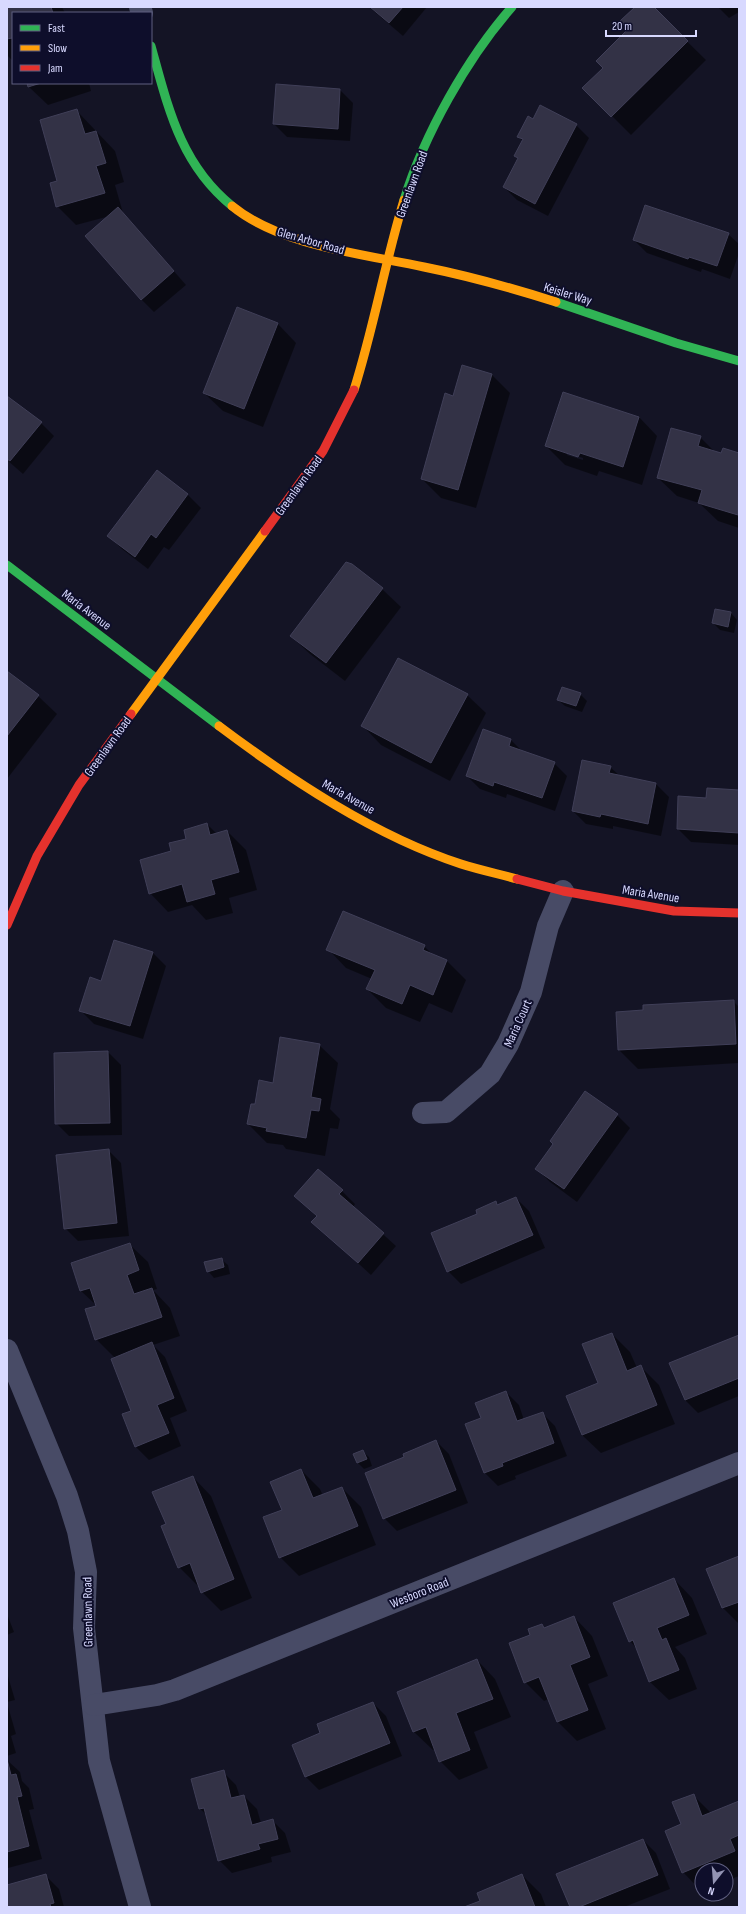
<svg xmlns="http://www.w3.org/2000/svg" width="746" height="1914" viewBox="0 0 746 1914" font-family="'Sofia Sans Condensed',sans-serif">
  <rect width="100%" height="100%" fill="#141425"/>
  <g fill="#0007" fill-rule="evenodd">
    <path d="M 7,7 L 62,7 L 65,13 L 13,13 L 13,61 L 7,55 Z"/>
    <path d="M 369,7 L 427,7 L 403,36 Z"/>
    <path d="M 637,7 L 652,7 L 706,60 L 631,135 L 584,88 L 604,68 L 629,29 Z"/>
    <path d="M 718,7 L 739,7 L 739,12 L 729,18 Z"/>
    <path d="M 28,83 L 89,83 L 91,91 L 48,105 L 29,87 Z"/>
    <path d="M 340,90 L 353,103 L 350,141 L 287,137 L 274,124 Z"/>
    <path d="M 77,111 L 115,151 L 124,182 L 115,185 L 123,213 L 186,285 L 154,312 L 141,299 L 110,216 L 76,225 L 57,206 L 59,181 Z"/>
    <path d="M 533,120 L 576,125 L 589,138 L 548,216 L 517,200 L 504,187 L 518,159 L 515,155 L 523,141 L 518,136 Z"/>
    <path d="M 728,234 L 739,244 L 739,253 L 730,279 L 702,269 L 701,272 L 647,253 L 634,240 Z"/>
    <path d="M 238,308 L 278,324 L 296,343 L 263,427 L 223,411 L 204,393 Z"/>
    <path d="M 491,374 L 510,393 L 476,508 L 441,498 L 422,479 L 453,397 Z"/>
    <path d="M 7,397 L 41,423 L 54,436 L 23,474 L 7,460 Z"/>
    <path d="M 639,417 L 657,436 L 642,485 L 599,471 L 597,476 L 565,465 L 546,446 ZM 567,453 L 583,458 L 583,460 L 567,455 Z"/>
    <path d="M 700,437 L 715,452 L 722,454 L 723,449 L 739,454 L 739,528 L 718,521 L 699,503 L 677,496 L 658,478 Z"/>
    <path d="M 157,472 L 188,495 L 201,508 L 169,550 L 164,547 L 148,569 L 122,549 L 109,536 Z"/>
    <path d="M 382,589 L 401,607 L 345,681 L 310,654 L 291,636 Z"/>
    <path d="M 731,613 L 737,620 L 734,633 L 720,630 L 713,623 Z"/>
    <path d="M 7,672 L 38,696 L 57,714 L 7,779 Z"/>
    <path d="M 580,694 L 587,701 L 582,712 L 565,706 L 558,700 Z"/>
    <path d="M 467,695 L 486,713 L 450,781 L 381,745 L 363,726 Z"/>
    <path d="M 483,730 L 511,740 L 523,752 L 554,763 L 567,776 L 555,811 L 507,794 L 506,798 L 480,789 L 467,776 Z"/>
    <path d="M 610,767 L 620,776 L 656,784 L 669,797 L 661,836 L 613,826 L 613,829 L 586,824 L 573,811 Z"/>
    <path d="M 739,791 L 739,845 L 691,842 L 678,829 L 707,799 Z"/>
    <path d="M 207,824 L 217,834 L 227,831 L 246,850 L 257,890 L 229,898 L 233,913 L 206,920 L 192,905 L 168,912 L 150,893 L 173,852 Z"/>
    <path d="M 424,946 L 434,956 L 447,961 L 466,980 L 452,1013 L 429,1003 L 420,1022 L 386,1008 L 367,989 L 372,979 L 346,968 L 328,949 Z"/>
    <path d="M 153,953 L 166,966 L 143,1039 L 94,1024 L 81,1011 L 102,982 Z"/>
    <path d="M 733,1001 L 739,1007 L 739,1063 L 638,1069 L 619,1050 Z"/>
    <path d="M 319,1045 L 338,1063 L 330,1109 L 340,1119 L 338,1129 L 330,1128 L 325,1156 L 286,1149 L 283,1145 L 267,1143 L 248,1124 L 256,1106 L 273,1084 Z"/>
    <path d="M 108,1052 L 121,1065 L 122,1135 L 69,1136 L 56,1123 Z"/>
    <path d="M 617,1115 L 630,1128 L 577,1202 L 550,1182 L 537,1169 Z"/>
    <path d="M 108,1150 L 121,1163 L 129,1236 L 78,1241 L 65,1228 Z"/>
    <path d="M 342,1191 L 355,1204 L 353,1207 L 396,1246 L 371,1275 L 313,1222 L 317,1217 L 296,1196 Z"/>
    <path d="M 516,1198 L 529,1211 L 545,1248 L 461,1284 L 448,1271 L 478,1214 L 495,1203 L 498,1205 Z"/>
    <path d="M 129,1244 L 148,1262 L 157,1289 L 153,1290 L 170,1308 L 180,1336 L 153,1345 L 165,1357 L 187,1411 L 170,1418 L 181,1446 L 149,1460 L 136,1447 L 132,1411 L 115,1358 L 96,1339 L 97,1306 L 81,1291 L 72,1264 Z"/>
    <path d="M 221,1259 L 228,1265 L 230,1274 L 214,1278 L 208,1271 Z"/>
    <path d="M 612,1334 L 630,1352 L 637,1368 L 641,1367 L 659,1385 L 675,1424 L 601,1453 L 582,1435 L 599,1384 Z"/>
    <path d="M 739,1336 L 739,1396 L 698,1413 L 685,1400 Z"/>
    <path d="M 506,1392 L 519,1405 L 524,1420 L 542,1413 L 555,1426 L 567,1456 L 515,1476 L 516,1479 L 498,1486 L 485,1473 L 482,1419 Z"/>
    <path d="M 436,1441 L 449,1454 L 468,1503 L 397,1531 L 384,1518 L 405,1458 Z"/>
    <path d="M 362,1451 L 369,1457 L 372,1466 L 364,1469 L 358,1463 L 354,1454 Z"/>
    <path d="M 301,1470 L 320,1489 L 323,1496 L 342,1488 L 361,1507 L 376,1545 L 299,1576 L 280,1557 L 283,1510 Z"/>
    <path d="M 193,1477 L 211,1496 L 252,1598 L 221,1611 L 202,1592 L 200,1585 L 198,1586 L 179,1567 L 167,1525 Z"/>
    <path d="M 739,1557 L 739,1624 L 723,1608 L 708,1569 Z"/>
    <path d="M 674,1579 L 692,1598 L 707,1634 L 675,1647 L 685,1658 L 697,1689 L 669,1700 L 650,1682 L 637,1649 L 630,1641 Z"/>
    <path d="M 7,1614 L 14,1632 L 7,1635 Z"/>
    <path d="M 574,1617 L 592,1636 L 608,1676 L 588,1684 L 606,1729 L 577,1741 L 558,1722 L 549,1699 L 544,1701 L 525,1682 L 531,1635 L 541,1625 L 545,1628 Z"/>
    <path d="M 477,1660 L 495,1679 L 511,1717 L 474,1732 L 488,1768 L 459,1780 L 440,1761 L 435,1749 L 433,1750 L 414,1732 Z"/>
    <path d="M 7,1673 L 15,1700 L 7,1702 Z"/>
    <path d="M 7,1703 L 16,1734 L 11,1736 L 16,1753 L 7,1756 Z"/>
    <path d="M 373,1703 L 386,1716 L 402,1756 L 319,1790 L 306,1777 L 293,1745 L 321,1734 Z"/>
    <path d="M 7,1760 L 20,1772 L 22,1781 L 29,1788 L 34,1809 L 29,1810 L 42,1859 L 8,1868 Z"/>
    <path d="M 223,1772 L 236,1785 L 240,1797 L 244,1796 L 257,1809 L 261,1823 L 272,1820 L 285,1833 L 291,1852 L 271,1857 L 272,1862 L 232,1873 L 219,1860 L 208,1816 L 200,1809 L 192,1780 Z"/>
    <path d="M 693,1795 L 711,1813 L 739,1802 L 739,1876 L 726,1881 L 726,1870 L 702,1870 L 701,1891 L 683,1872 L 682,1825 Z"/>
    <path d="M 643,1840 L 656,1853 L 670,1889 L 624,1907 L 571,1907 Z"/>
    <path d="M 522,1875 L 541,1894 L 546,1907 L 467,1907 L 481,1901 Z"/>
    <path d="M 46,1876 L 59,1889 L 64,1907 L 7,1907 L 7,1886 Z"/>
  </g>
  <g fill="#333246" stroke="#403f58">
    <path d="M 7,7 L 51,7 L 53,13 L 13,13 L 13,41 L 12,38 L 7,39 Z"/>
    <path d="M 370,7 L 403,7 L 389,23 Z"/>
    <path d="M 635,7 L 654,7 L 688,41 L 611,117 L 582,88 L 603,68 L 596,61 L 628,29 L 620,21 Z"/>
    <path d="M 27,83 L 41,83 L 28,87 Z"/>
    <path d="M 276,84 L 340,89 L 338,129 L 273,124 Z"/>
    <path d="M 540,105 L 577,124 L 535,204 L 503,187 L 518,158 L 514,156 L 523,139 L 517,137 L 528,116 L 533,119 Z"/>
    <path d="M 77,109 L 85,134 L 96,131 L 106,163 L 96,166 L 105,193 L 56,207 L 50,183 L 57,181 L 40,120 Z"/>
    <path d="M 645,205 L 729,233 L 717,266 L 689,257 L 688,259 L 633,240 Z"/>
    <path d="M 118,207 L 174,271 L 141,300 L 85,236 Z"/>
    <path d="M 237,307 L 278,323 L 244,409 L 203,393 Z"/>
    <path d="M 462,365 L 492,374 L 458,490 L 421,479 L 445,393 L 453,396 Z"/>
    <path d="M 563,392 L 639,417 L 623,467 L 580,453 L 578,457 L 545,446 Z"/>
    <path d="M 7,396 L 42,422 L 10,461 L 7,459 Z"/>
    <path d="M 671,428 L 701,436 L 698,446 L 721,453 L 723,448 L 739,453 L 738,515 L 698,503 L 702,490 L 657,478 Z"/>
    <path d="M 157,470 L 188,494 L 156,538 L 151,534 L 135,557 L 107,536 Z"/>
    <path d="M 346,562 L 352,564 L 383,588 L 326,663 L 290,636 Z"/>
    <path d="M 715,609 L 731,612 L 728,627 L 712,623 Z"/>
    <path d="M 398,658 L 468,694 L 431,763 L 361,726 Z"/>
    <path d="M 7,671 L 39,695 L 7,736 Z"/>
    <path d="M 562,687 L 581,693 L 576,706 L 557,700 Z"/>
    <path d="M 483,729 L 511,739 L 509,746 L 555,762 L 542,798 L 494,782 L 493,786 L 466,776 Z"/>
    <path d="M 582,760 L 611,766 L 609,773 L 656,783 L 648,824 L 601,814 L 600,817 L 572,811 Z"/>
    <path d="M 707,788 L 739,790 L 739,833 L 677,829 L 678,796 L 706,798 Z"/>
    <path d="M 207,823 L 210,835 L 227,830 L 239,872 L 211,880 L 215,894 L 187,902 L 182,884 L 149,894 L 140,860 L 171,851 L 169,843 L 186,839 L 184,830 Z"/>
    <path d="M 343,911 L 425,945 L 423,950 L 447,960 L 433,995 L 410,985 L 402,1004 L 366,989 L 375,970 L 326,950 Z"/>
    <path d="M 114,940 L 153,952 L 130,1026 L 79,1011 L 90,977 L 101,981 Z"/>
    <path d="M 734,1000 L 736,1044 L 618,1050 L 616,1012 L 643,1010 L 643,1005 Z"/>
    <path d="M 280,1037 L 320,1044 L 311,1097 L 321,1099 L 319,1111 L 311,1110 L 306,1138 L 266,1131 L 267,1128 L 247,1124 L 251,1104 L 255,1104 L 259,1080 L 273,1083 Z"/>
    <path d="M 108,1051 L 110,1123 L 55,1124 L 54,1053 Z"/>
    <path d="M 585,1091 L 618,1114 L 564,1189 L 535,1169 L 553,1144 L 550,1141 Z"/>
    <path d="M 109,1149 L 117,1223 L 64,1229 L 56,1155 Z"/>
    <path d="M 318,1169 L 343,1190 L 339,1194 L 384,1233 L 358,1263 L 311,1222 L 317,1216 L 294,1196 Z"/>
    <path d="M 516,1197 L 533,1235 L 447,1272 L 431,1233 L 477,1214 L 476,1210 L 496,1201 L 497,1205 Z"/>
    <path d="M 130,1243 L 139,1270 L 127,1275 L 134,1294 L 152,1288 L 162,1317 L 95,1340 L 85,1309 L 96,1306 L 90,1288 L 80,1291 L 71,1263 Z"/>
    <path d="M 222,1258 L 224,1267 L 207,1272 L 204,1262 Z"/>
    <path d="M 612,1333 L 627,1371 L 641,1365 L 657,1405 L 582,1435 L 566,1396 L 598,1383 L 582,1344 Z"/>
    <path d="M 739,1335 L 739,1378 L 685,1400 L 669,1363 Z"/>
    <path d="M 152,1342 L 174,1398 L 157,1405 L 169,1433 L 135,1447 L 122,1414 L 131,1411 L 111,1359 Z"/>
    <path d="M 506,1391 L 517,1421 L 543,1412 L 554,1443 L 502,1463 L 503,1466 L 484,1473 L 465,1424 L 481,1418 L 475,1403 Z"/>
    <path d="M 436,1440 L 456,1490 L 383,1519 L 365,1473 L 404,1457 L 403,1454 Z"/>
    <path d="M 363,1450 L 367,1459 L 357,1463 L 353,1454 Z"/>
    <path d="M 301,1469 L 313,1498 L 342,1487 L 358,1526 L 279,1558 L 263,1517 L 282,1510 L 270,1482 Z"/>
    <path d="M 193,1476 L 234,1579 L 201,1593 L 190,1563 L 178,1568 L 161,1526 L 166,1524 L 152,1492 Z"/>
    <path d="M 739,1556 L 739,1602 L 722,1608 L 706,1569 Z"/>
    <path d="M 674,1578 L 689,1615 L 657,1628 L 662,1640 L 666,1638 L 679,1670 L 649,1682 L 633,1640 L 629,1642 L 613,1603 Z"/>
    <path d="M 574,1616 L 590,1657 L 570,1665 L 588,1710 L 557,1722 L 539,1677 L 524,1683 L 509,1643 L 530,1635 L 528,1629 L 542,1624 L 544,1628 Z"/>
    <path d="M 477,1659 L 493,1699 L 456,1713 L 470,1750 L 439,1762 L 426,1727 L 413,1732 L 397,1692 Z"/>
    <path d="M 373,1702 L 390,1743 L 305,1777 L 292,1745 L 320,1733 L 317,1724 Z"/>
    <path d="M 7,1759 L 11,1775 L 16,1774 L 22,1796 L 17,1797 L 29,1846 L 7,1852 Z"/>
    <path d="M 224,1770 L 231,1798 L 244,1795 L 252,1825 L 273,1819 L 278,1839 L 258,1844 L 260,1849 L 218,1861 L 204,1808 L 199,1809 L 191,1779 Z"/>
    <path d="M 694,1794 L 702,1816 L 739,1801 L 739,1835 L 730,1839 L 735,1851 L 682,1873 L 665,1831 L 681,1824 L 672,1802 Z"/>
    <path d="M 643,1839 L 658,1875 L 579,1907 L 570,1907 L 556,1874 Z"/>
    <path d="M 46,1874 L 54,1903 L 50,1904 L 51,1907 L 7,1907 L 7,1885 Z"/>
    <path d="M 522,1874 L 535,1907 L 464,1907 L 480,1901 L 477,1893 Z"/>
  </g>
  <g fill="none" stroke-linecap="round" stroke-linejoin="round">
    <g stroke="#484b66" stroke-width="22">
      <path d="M 140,7 L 142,13"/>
      <path d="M 423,1113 L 446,1112 L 490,1074 L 508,1044 L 531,992 L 548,926 L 563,891"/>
      <path d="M 7,1350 L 67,1496 L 78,1531 L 86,1572 L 84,1628 L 99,1761 L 140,1907"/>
      <path d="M 94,1705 L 157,1695 L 175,1690 L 739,1463"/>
    </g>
    <g stroke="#30b455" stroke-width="9">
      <path d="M 151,46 C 168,107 180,164 232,206"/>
      <path d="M 404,200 C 424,135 467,58 512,7"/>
      <path d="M 556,302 L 676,343 L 739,361"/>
      <path d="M 7,565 L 219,726"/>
    </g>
    <g stroke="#ff9f0a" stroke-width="9">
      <path d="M 232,206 C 281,246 363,254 424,267 C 469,276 512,288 556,302"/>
      <path d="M 354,390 C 374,327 385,262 404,200"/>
      <path d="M 131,714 L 265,531"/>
      <path d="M 219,726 C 291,780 375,836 461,864 C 480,870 499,874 517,879"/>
    </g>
    <g stroke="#e5322d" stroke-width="9">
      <path d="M 265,531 L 323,451 L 354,390"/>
      <path d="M 517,879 L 563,891 L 674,911 L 739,913"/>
      <path d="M 7,925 L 37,856 L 79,785 L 131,714"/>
    </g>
  </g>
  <g text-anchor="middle" stroke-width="4" stroke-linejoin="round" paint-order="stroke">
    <g font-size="13" fill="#d8d9ff" stroke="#0e0e2b">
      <text transform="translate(411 184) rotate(-70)" y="5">Greenlawn Road</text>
      <text transform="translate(311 240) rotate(16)" y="5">Glen Arbor Road</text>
      <text transform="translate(568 293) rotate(17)" y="5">Keisler Way</text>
      <text transform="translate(298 485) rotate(-54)" y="5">Greenlawn Road</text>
      <text transform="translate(87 609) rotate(37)" y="5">Maria Avenue</text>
      <text transform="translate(107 746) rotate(-54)" y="5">Greenlawn Road</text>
      <text transform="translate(349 796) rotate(29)" y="5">Maria Avenue</text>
      <text transform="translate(651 893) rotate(9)" y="5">Maria Avenue</text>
      <text transform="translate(517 1023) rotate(-66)" y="5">Maria Court</text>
      <text transform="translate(419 1592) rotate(-22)" y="5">Wesboro Road</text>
      <text transform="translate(87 1612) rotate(-91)" y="5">Greenlawn Road</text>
    </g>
  </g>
  <rect width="746" height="1914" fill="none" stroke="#d8d9ff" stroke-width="16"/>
  <rect x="12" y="12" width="140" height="72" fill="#0e0e2b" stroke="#5f5f80"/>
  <rect x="20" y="25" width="20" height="6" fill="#30b455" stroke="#5f5f80"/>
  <text x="48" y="32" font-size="12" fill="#d8d9ff">Fast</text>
  <rect x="20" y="45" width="20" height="6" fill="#ff9f0a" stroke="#5f5f80"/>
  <text x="48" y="52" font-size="12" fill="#d8d9ff">Slow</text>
  <rect x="20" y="65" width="20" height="6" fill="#e5322d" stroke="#5f5f80"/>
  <text x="48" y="72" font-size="12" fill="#d8d9ff">Jam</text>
  <g transform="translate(714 1882) rotate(197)"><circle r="19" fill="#0e0e2b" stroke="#5f5f80"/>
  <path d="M0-3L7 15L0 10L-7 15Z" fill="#9394b3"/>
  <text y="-6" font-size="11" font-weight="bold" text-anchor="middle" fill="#d8d9ff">N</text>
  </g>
  <path d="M606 30v6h90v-6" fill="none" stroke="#d8d9ff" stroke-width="2"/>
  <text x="612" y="30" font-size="12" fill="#d8d9ff" stroke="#0e0e2b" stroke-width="3" paint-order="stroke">20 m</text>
</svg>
